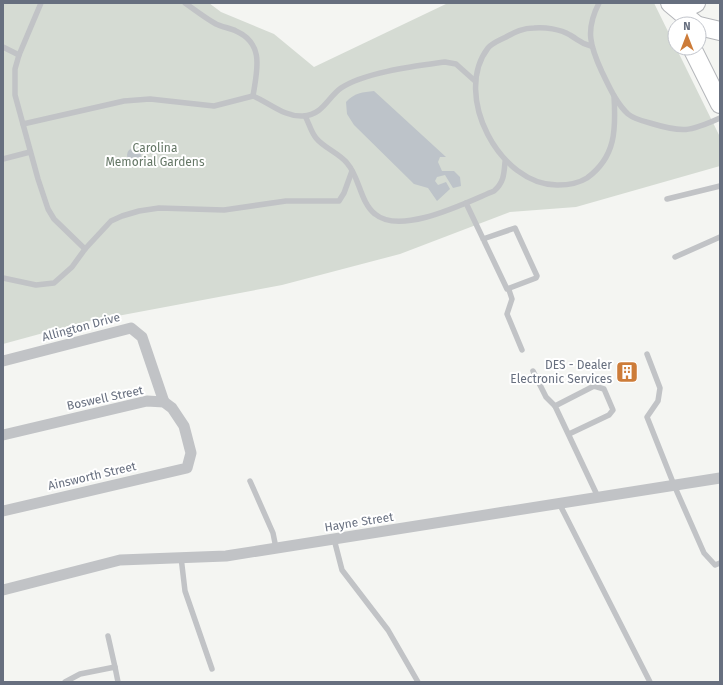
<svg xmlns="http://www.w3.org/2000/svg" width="723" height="685" viewBox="0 0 723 685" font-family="'Fira Sans',sans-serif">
  <rect width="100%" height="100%" fill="#f4f5f2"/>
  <path fill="#d5dbd3" d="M 3,3 L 209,3 L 221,12 L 274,34 L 314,67 L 448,3 L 654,3 L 720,137 L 720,166 L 576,207 L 510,212 L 400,254 L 282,285 L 80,323 L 3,344 Z"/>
  <g fill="#bdc3c9">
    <path d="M 374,91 L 446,157 L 440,157 L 438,162 L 442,171 L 454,171 L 460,177 L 461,186 L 453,188 L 445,175 L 437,177 L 435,181 L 438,185 L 446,182 L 450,189 L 437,201 L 428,188 L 414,184 L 354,125 L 347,114 L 346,102 C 354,93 363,92 374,91 Z"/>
    <circle cx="134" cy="155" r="7"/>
  </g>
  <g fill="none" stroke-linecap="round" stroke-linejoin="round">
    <g stroke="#b4b6ba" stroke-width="20">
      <g id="primary">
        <path d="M 670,3 L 695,24"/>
        <path d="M 678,3 L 692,5 L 696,3"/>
        <path d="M 699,26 L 720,31"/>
        <path d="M 692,48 L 720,104"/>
      </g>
    </g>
    <g stroke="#c1c3c6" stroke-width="5.5">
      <path d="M 41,3 L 19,55 L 15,69 L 15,95 L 38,179 L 48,209 L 54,219 L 85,249"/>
      <path d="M 185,3 C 195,10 205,18 216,24 C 222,27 230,28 236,31 C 265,44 257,70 253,96"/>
      <path d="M 599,3 C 585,30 590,46 602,72 C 609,86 616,103 628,114 C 634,119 642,121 650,123 C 683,133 689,132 720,118"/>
      <path d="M 591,46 C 579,43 579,40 570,35 C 560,29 545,27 534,28 C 523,28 515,32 506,37 C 500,40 492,43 488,48 C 452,95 500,186 558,185 C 568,185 579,183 587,178 C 616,157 616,129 614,96"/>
      <path d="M 3,47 L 19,55"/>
      <path d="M 305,116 C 309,123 311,132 316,138 C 324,148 339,153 347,163 C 360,178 360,202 375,214 C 401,236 467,202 494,191 C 504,182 504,174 505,162"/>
      <path d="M 23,124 L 124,101 L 150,99 L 214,106 L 253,96 C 270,103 284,117 303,116 C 323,115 328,97 341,88 C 365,72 416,66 445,62 L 456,64 L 475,81"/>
      <path d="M 3,159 L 30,152"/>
      <path d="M 667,199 L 720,186"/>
      <path d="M 466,203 L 507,289 L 536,278 L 537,276 L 515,228 L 483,239"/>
      <path d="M 675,257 L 720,237"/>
      <path d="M 3,278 L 36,285 L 54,283 L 72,267 L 85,249 L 111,221 L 122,216 L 139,211 L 159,208 L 224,210 L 286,201 L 339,201 L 344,193 L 352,171"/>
      <path d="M 509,290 L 512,299 L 507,314 L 522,350"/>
      <path d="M 647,354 L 660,388 L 658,401 L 647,417 L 674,485 L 704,553 L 715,565 L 720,563"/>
      <path d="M 533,371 L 546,397 L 555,406"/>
      <path d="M 569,434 L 609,415 L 613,410 L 604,389 L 594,386 L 555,406 L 598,497"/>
      <path d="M 250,481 L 273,533 L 276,548"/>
      <path d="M 559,503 L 650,682"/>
      <path d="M 334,539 L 342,570 L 388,630 L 418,682"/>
      <path d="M 181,557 L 185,591 L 212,669"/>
      <path d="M 108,636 L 115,667"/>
      <path d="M 65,682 L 80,674 L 115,667 L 118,682"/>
    </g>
    <g stroke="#c1c3c6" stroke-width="11">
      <path d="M 3,361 L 131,328 L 142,337 L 164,402"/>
      <path d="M 3,435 L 147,401 L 164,402 L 172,408 L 184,426 L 191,453 L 187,468 L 3,511"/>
      <path d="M 3,590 L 120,560 L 226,556 L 720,478"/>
    </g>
    <use href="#primary" stroke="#fff" stroke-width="18"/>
  </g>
  <defs>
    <g id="building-square" transform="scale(1.15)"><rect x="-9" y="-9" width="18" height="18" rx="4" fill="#cd7c39" stroke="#fff"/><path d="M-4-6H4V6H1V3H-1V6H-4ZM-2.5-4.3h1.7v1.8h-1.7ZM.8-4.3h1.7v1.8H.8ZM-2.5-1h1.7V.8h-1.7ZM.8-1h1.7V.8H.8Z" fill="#fff"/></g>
  </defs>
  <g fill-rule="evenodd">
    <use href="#building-square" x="627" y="372"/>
  </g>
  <g text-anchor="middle" stroke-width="4" stroke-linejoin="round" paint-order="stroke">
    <g font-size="12" fill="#657766" stroke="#fff">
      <text x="155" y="152">Carolina<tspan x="155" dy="14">Memorial Gardens</tspan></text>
    </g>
    <g font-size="12" fill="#676f7f" stroke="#fff">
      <text transform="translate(81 327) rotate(-15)" y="4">Allington Drive</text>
      <text transform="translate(105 398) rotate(-12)" y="4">Boswell Street</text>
      <text transform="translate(92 476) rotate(-13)" y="4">Ainsworth Street</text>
      <text transform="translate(359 522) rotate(-9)" y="4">Hayne Street</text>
    </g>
    <g font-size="12" fill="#676f7f" stroke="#fff" text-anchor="end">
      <text x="612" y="369">DES - Dealer<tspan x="612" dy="14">Electronic Services</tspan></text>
    </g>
  </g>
  <rect width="723" height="685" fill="none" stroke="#676f7f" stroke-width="8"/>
  <g transform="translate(687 36)"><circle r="19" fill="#ffffff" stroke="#c2c5cc"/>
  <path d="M0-3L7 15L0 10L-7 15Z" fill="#cd7c39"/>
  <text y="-6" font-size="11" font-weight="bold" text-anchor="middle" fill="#676f7f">N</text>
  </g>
</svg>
